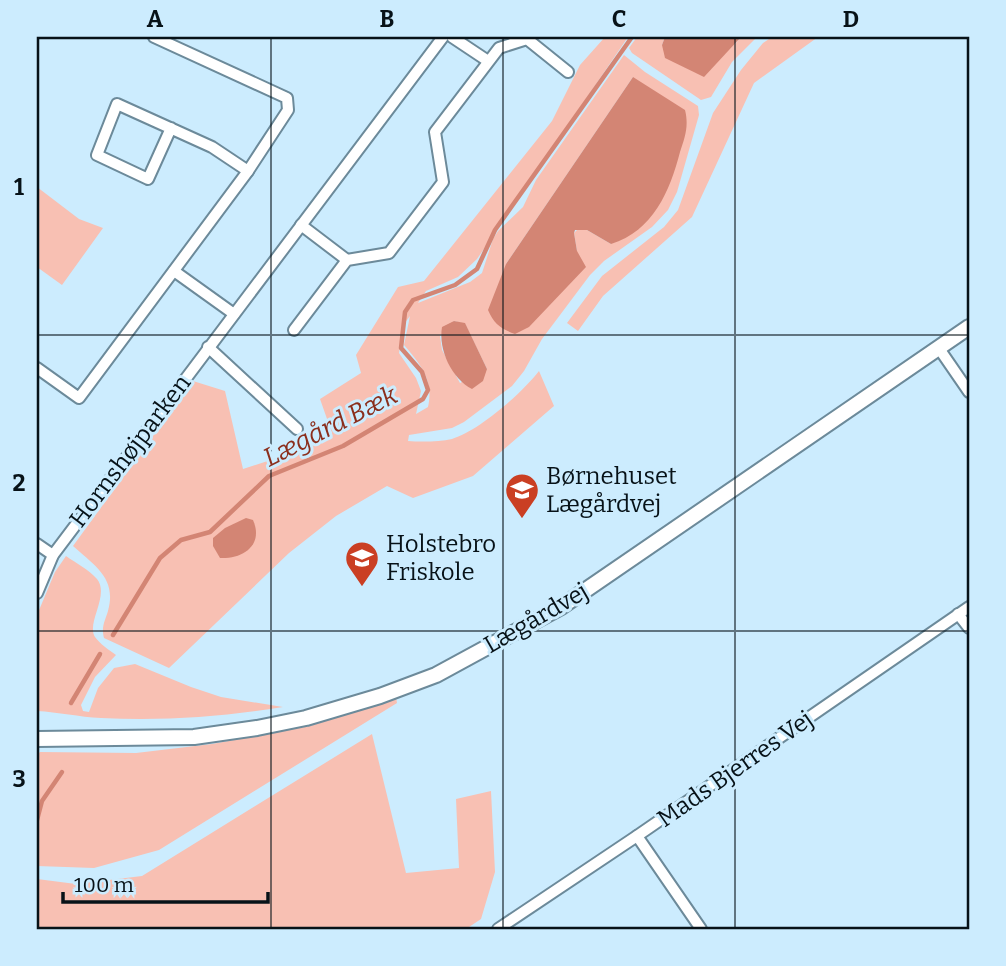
<svg xmlns="http://www.w3.org/2000/svg" width="1006" height="966" viewBox="0 0 1006 966" font-family="Bitter,serif">
  <rect width="100%" height="100%" fill="#ccecfe"/>
  <g fill="#f8c0b3" fill-rule="evenodd">
    <path d="M 605,37 L 628,37 L 477,259 L 458,277 L 426,291 L 418,303 L 470,282 L 482,273 L 493,239 L 498,231 L 523,207 L 536,180 L 624,55 L 645,72 L 698,106 L 699,115 L 677,192 L 668,210 L 652,227 L 604,261 L 590,275 L 542,339 L 524,371 L 512,386 L 464,422 L 452,428 L 409,435 L 408,441 C 420,442 439,442 452,439 C 479,431 522,393 539,371 L 554,406 L 473,476 L 413,498 L 387,486 L 336,516 L 289,553 L 169,668 L 104,638 C 101,627 105,621 108,611 C 117,578 95,566 73,546 L 193,381 L 225,391 L 243,469 L 307,448 L 332,433 L 320,399 L 361,373 L 356,355 L 398,287 L 424,281 L 552,121 L 580,65 ZM 633,77 L 611,244 L 587,230 L 578,229 L 574,233 L 577,251 L 506,264 ZM 410,316 L 404,345 C 421,365 434,380 428,407 L 416,414 L 421,391 L 416,378 L 399,353 L 404,324 ZM 454,321 L 465,324 L 487,369 L 460,383 L 442,350 L 440,336 Z"/>
    <path d="M 637,37 L 665,37 L 662,45 L 735,44 L 741,37 L 757,37 L 732,62 L 711,97 L 701,100 L 632,53 L 629,48 Z"/>
    <path d="M 772,37 L 818,37 L 754,83 L 692,217 L 603,296 L 578,331 L 567,323 L 602,276 L 664,227 L 678,210 L 713,113 L 741,70 L 763,43 Z"/>
    <path d="M 37,187 L 79,219 L 103,228 L 62,285 L 37,267 Z"/>
    <path d="M 66,556 C 76,563 89,570 97,579 C 110,595 86,623 95,637 C 100,644 109,650 116,655 L 95,677 L 81,705 L 83,711 L 89,712 L 98,688 L 114,668 L 135,664 L 191,687 L 221,697 L 283,707 C 222,717 163,721 101,718 C 79,717 58,712 37,711 L 37,615 L 55,572 Z"/>
    <path d="M 396,697 L 397,703 L 159,850 L 94,868 L 37,866 L 37,755 L 40,752 L 136,753 L 212,744 L 310,726 Z"/>
    <path d="M 372,734 L 406,873 L 459,868 L 456,799 L 491,791 L 495,872 L 481,919 L 466,929 L 37,929 L 37,879 L 76,884 L 142,876 Z"/>
  </g>
  <g fill="#d38574">
    <path d="M 665,37 L 741,37 L 704,77 L 665,58 L 662,45 Z"/>
    <path d="M 633,77 L 685,110 C 689,126 685,137 680,152 C 670,191 653,231 611,244 L 587,230 L 575,230 L 574,233 L 577,251 L 586,267 L 529,327 L 515,334 C 501,329 494,324 488,310 L 506,264 Z"/>
    <path d="M 454,321 L 465,323 L 487,369 L 483,381 L 472,389 C 452,379 438,350 442,327 Z"/>
    <path d="M 246,518 L 253,520 C 264,545 243,559 220,558 L 213,546 L 213,538 L 225,528 Z"/>
  </g>
  <g fill="none" stroke-linecap="round" stroke-linejoin="round">
    <g stroke="#d38574" stroke-width="4.5">
      <path d="M 113,635 L 160,558 L 181,540 L 210,532 L 269,476 L 343,446 L 423,399 L 428,390 L 422,372 L 401,348 L 405,312 L 413,300 L 455,285 L 477,269 L 495,230 L 632,37"/>
      <path d="M 71,703 L 100,654"/>
      <path d="M 37,820 L 42,801 L 62,772"/>
    </g>
    <g stroke="#6c8a9a" stroke-width="14">
      <g id="minor">
        <path d="M 452,37 L 488,61"/>
        <path d="M 171,128 L 148,179 L 97,155 L 117,104 L 212,147 L 248,171"/>
        <path d="M 301,225 L 347,260"/>
        <path d="M 174,271 L 234,314"/>
        <path d="M 294,330 L 347,260 L 389,253 L 443,182 L 435,132 L 499,48 L 527,39 L 568,72"/>
        <path d="M 208,347 L 297,429"/>
        <path d="M 938,347 L 969,392"/>
        <path d="M 37,368 L 79,398 L 248,171 L 288,110 L 287,98 L 154,37"/>
        <path d="M 37,544 L 53,555"/>
        <path d="M 37,593 L 53,555 L 443,37"/>
        <path d="M 958,614 L 969,628"/>
        <path d="M 637,836 L 701,929"/>
        <path d="M 498,929 L 637,836 L 969,607"/>
      </g>
    </g>
    <g stroke="#6c8a9a" stroke-width="18">
      <path id="tertiary" d="M 37,739 L 194,737 L 257,728 L 306,718 L 380,696 L 436,675 L 561,607 L 969,327"/>
    </g>
    <use href="#minor" stroke="#fff" stroke-width="10"/>
    <use href="#tertiary" stroke="#fff" stroke-width="14"/>
  </g>
  <path fill="none" stroke="#071218" stroke-width="2" stroke-opacity="0.55" d="M 271,37 L 271,929M 503,37 L 503,929M 735,37 L 735,929M 37,335 L 969,335M 37,631 L 969,631"/>
  <defs>
    <g id="school-pin" transform="scale(1.75)"><path d="M0 17L-7.5 6A9.5 9.5 0 1 1 7.5 6Z" fill="#ca3f23" stroke="#ccecfe"/><path d="M0-5L7-2L0 1L-7-2ZM-4 1L0 2.5L4 1V4Q0 6-4 4Z" fill="#fff"/></g>
  </defs>
  <g fill-rule="evenodd">
    <use href="#school-pin" x="522" y="490"/>
    <use href="#school-pin" x="362" y="558"/>
  </g>
  <g text-anchor="middle" stroke-width="6" stroke-linejoin="round" paint-order="stroke">
    <g font-size="24" fill="#071218" stroke="#ccecfe">
      <text transform="translate(130 451) rotate(-53)" y="8">Hornshøjparken</text>
      <text transform="translate(536 618) rotate(-30)" y="8">Lægårdvej</text>
      <text transform="translate(735 769) rotate(-35)" y="8">Mads Bjerres Vej</text>
    </g>
    <g font-size="24" fill="#071218" stroke="#ccecfe" text-anchor="start">
      <text x="546" y="484">Børnehuset<tspan x="546" dy="28">Lægårdvej</tspan></text>
      <text x="386" y="552">Holstebro<tspan x="386" dy="28">Friskole</tspan></text>
    </g>
    <g font-size="26" font-style="italic" fill="#8b2e1c" stroke="#ccecfe">
      <text transform="translate(330 426) rotate(-27)" y="9">Lægård Bæk</text>
    </g>
  </g>
  <rect width="1006" height="966" fill="none" stroke="#ccecfe" stroke-width="77"/>
  <path d="M63 892v10h205v-10" fill="none" stroke="#071218" stroke-width="3.5"/>
  <text x="74" y="892" font-size="21" fill="#071218" stroke="#ccecfe" stroke-width="5" paint-order="stroke">100 m</text>
  <rect x="38" y="38" width="930" height="890" fill="none" stroke="#071218" stroke-width="2.5"/>
  <g font-size="23" text-anchor="middle" font-weight="bold" fill="#071218">
    <text x="155" y="27">A</text>
    <text x="387" y="27">B</text>
    <text x="619" y="27">C</text>
    <text x="851" y="27">D</text>
    <text x="19" y="195">1</text>
    <text x="19" y="491">2</text>
    <text x="19" y="787">3</text>
  </g>
</svg>
